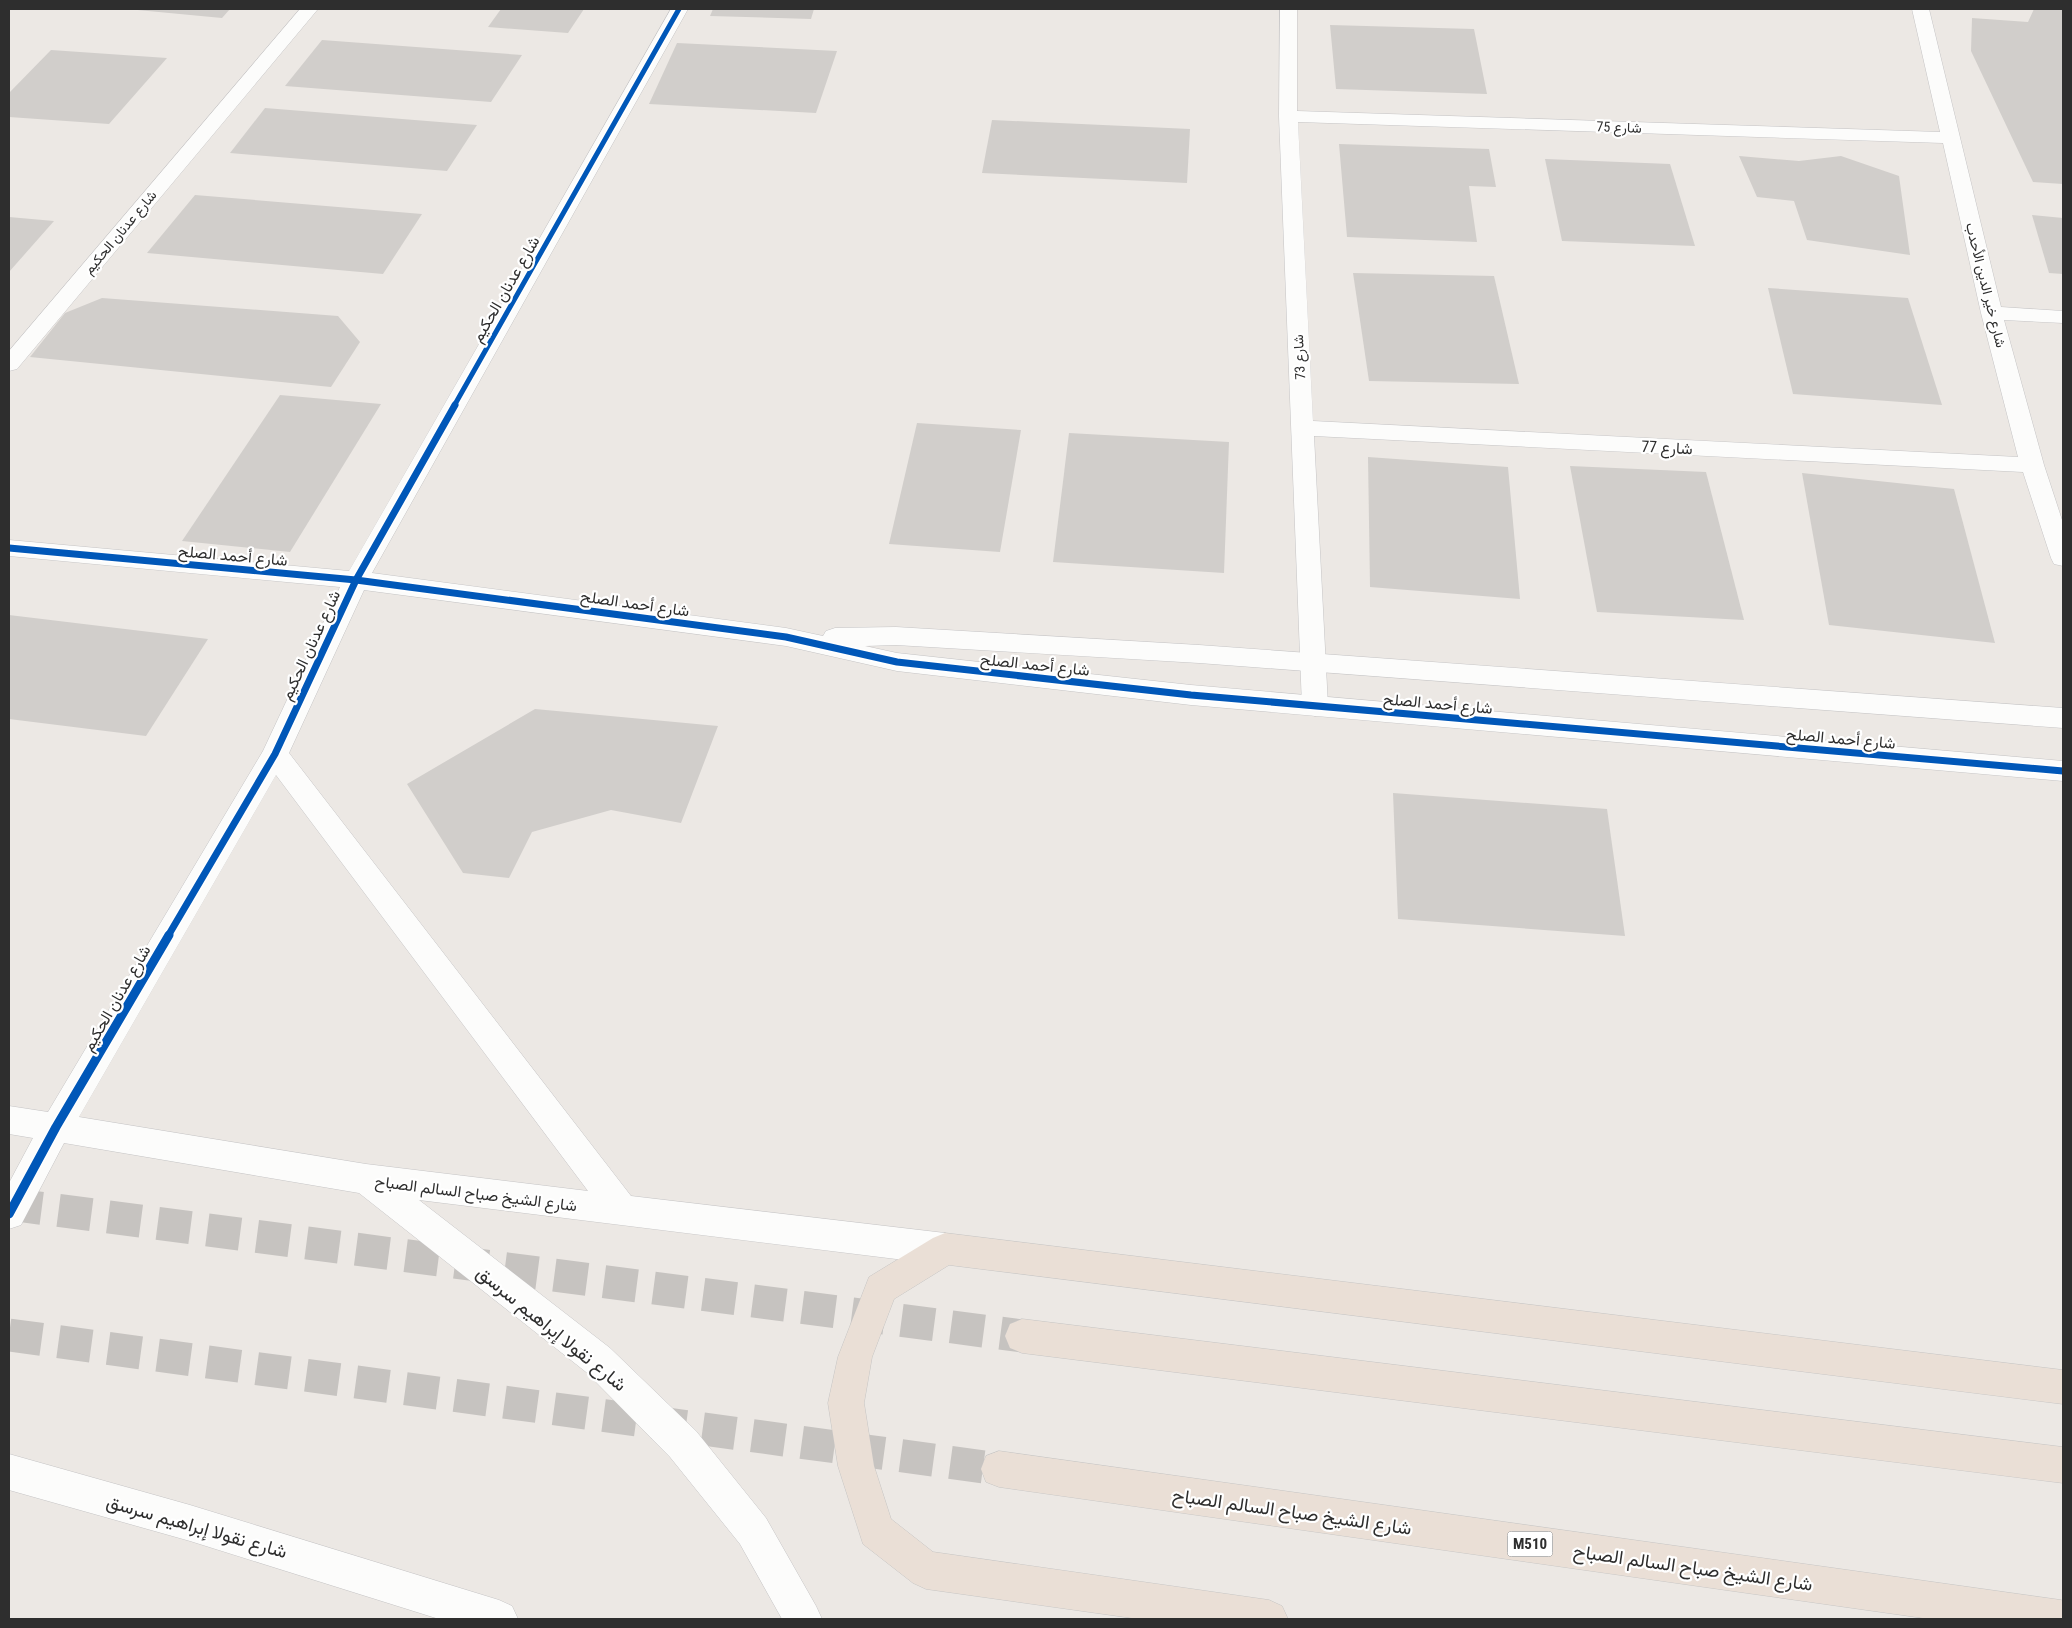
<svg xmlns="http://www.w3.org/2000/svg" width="2072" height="1628" viewBox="0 0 2072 1628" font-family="'Roboto Condensed',Vazirmatn,sans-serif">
  <rect width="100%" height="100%" fill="#ece8e4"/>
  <g fill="#d1cecb">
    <path d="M 127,9 L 230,9 L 222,18 Z"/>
    <path d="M 501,9 L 584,9 L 568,33 L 488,27 Z"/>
    <path d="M 713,9 L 814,9 L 811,19 L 710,16 Z"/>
    <path d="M 2034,9 L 2063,9 L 2063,184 L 2033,182 L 1971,51 L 1972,18 L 2028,22 Z"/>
    <path d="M 1330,25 L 1474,29 L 1487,94 L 1336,89 Z"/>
    <path d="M 322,40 L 522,55 L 491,102 L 285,86 Z"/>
    <path d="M 677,43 L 837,51 L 816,113 L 649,104 Z"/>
    <path d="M 51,50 L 167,58 L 109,124 L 9,117 L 9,93 Z"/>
    <path d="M 265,108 L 477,125 L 447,171 L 230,153 Z"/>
    <path d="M 992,120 L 1190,129 L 1187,183 L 982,173 Z"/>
    <path d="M 1339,144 L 1489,149 L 1496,187 L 1469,186 L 1477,242 L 1347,237 Z"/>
    <path d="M 1739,156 L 1799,161 L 1841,156 L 1899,176 L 1910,255 L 1807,240 L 1794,201 L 1757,197 Z"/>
    <path d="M 1545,159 L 1670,164 L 1695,246 L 1562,241 Z"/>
    <path d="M 195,195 L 422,214 L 383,274 L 147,253 Z"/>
    <path d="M 2032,215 L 2063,218 L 2063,274 L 2049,273 Z"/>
    <path d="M 9,217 L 54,221 L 9,272 Z"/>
    <path d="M 1353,273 L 1494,276 L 1519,384 L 1369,381 Z"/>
    <path d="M 1768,288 L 1908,298 L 1942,405 L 1793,394 Z"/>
    <path d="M 102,298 L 338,316 L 360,342 L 331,387 L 30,357 L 65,313 Z"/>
    <path d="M 280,395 L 381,404 L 290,552 L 182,541 Z"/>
    <path d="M 917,423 L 1021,430 L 1000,552 L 889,544 Z"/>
    <path d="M 1069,433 L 1229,442 L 1224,573 L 1053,562 Z"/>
    <path d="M 1368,457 L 1508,467 L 1520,599 L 1370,587 Z"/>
    <path d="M 1570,466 L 1706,472 L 1744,620 L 1597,612 Z"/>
    <path d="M 1802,473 L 1954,489 L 1995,643 L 1829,625 Z"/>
    <path d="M 9,615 L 208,639 L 146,736 L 9,719 Z"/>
    <path d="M 535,709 L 718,726 L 681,823 L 611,810 L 532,832 L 509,878 L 463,873 L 407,784 Z"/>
    <path d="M 1393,793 L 1607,809 L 1625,936 L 1398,919 Z"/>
  </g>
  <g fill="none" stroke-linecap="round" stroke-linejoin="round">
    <g stroke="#c6c3c0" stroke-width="33" stroke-dasharray="33 17" stroke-linecap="butt">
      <path d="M 9,1204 L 1022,1336"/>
      <path d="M 9,1335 L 999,1469"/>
    </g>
    <g stroke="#c5c4c5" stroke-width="1">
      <path id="minor" d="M 1280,9 L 1297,9 L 1297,111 L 1940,132 L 1912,9 L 1929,9 L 2001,307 L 2063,311 L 2063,323 L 2004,320 L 2044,465 L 2063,523 L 2063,566 L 2054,564 L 2051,558 L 2023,472 L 1314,436 L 1328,706 L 1324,713 L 1315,716 L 1306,713 L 1302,706 L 1279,116 ZM 1298,122 L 1943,143 L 1981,313 L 2018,457 L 1313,421 Z"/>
    </g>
    <g stroke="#c5c4c5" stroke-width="1">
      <g id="tertiary">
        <path d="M 300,9 L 318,9 L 17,369 L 9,371 L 9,351 Z"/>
        <path d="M 671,9 L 688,9 L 372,573 L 786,628 L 823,636 L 826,631 L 835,628 L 896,627 L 1199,645 L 2063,708 L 2063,728 L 1199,663 L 896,645 L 865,646 L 897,653 L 1191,685 L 2063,761 L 2063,781 L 1191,705 L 897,671 L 786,646 L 364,590 L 289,753 L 631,1196 L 945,1233 L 957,1238 L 962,1249 L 957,1260 L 945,1265 L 419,1200 L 610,1348 L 696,1431 L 766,1518 L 816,1606 L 822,1619 L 782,1619 L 740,1544 L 670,1457 L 586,1372 L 359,1193 L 64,1143 L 21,1225 L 9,1229 L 9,1183 L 33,1138 L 9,1134 L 9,1106 L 48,1112 L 263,751 L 340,587 L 9,556 L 9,540 L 349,571 ZM 276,775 L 588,1191 L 366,1164 L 79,1117 Z"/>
        <path d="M 9,1454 L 190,1505 L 499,1600 L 512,1606 L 518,1619 L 439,1619 L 190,1541 L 9,1490 Z"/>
      </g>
    </g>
    <g stroke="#c6c5c4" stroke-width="1">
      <g id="motorway">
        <path d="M 945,1233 L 2063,1370 L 2063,1404 L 949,1265 L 894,1299 L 872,1357 L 864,1403 L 874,1466 L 891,1519 L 933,1552 L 1269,1600 L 1282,1606 L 1288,1619 L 1139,1619 L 926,1589 L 913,1583 L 863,1544 L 838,1466 L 828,1403 L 838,1357 L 869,1277 L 933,1238 Z"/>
        <path d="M 1022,1319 L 2063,1447 L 2063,1483 L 1022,1353 L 1010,1348 L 1005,1336 L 1010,1324 Z"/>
        <path d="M 999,1451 L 2061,1600 L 2063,1601 L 2063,1619 L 1930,1619 L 999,1487 L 986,1482 L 981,1469 L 986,1456 Z"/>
      </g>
    </g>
    <use href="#minor" fill="#fcfcfb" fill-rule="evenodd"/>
    <use href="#tertiary" fill="#fcfcfb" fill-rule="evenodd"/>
    <use href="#motorway" fill="#eadfd6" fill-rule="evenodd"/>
    <g stroke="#fff" stroke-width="8">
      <path id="cycleway-far2" d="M 454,406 L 679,9"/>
    </g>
    <g stroke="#fff" stroke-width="10">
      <g id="cycleway-far1">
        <path d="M 9,548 L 356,580 L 786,637 L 897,662 L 1191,695 L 2063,771"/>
        <path d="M 168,936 L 275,754 L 356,580 L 455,405"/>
      </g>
    </g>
    <g stroke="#fff" stroke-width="12">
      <path id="cycleway" d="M 9,1214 L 56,1127 L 169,935"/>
    </g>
    <use href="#cycleway-far2" stroke="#0057b8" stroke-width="5"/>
    <use href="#cycleway-far1" stroke="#0057b8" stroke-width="7"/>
    <use href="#cycleway" stroke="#0057b8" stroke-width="9"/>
  </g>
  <g text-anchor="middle" stroke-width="4.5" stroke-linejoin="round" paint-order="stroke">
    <g font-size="14" fill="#2e2e2e" stroke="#fff">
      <text transform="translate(1619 127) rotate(2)" y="5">شارع 75</text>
      <text transform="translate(120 232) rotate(-50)" y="5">شارع عدنان الحكيم</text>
      <text transform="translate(1986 285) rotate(76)" y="5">شارع خير الدين الأحدب</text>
      <text transform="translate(1299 357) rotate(-93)" y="5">شارع 73</text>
    </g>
    <rect fill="#fff" stroke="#6d6d6d" stroke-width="1" x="1507.5" y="1531.5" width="45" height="25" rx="4"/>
    <g font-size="15" font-weight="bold" fill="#2e2e2e">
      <text x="1530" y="1549">M510</text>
    </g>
    <g font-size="16" fill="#2e2e2e" stroke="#fff">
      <text transform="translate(505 289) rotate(-60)" y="6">شارع عدنان الحكيم</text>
      <text transform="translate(1667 447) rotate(3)" y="6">شارع 77</text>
      <text transform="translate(233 555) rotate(5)" y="6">شارع أحمد الصلح</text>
      <text transform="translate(635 603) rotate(8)" y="6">شارع أحمد الصلح</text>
      <text transform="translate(310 645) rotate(-65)" y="6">شارع عدنان الحكيم</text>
      <text transform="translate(1035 664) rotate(6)" y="6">شارع أحمد الصلح</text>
      <text transform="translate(1438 703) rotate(5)" y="6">شارع أحمد الصلح</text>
      <text transform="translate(1841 738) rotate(5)" y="6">شارع أحمد الصلح</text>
      <text transform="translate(116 998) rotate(-60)" y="6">شارع عدنان الحكيم</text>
      <text transform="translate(476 1193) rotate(7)" y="6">شارع الشيخ صباح السالم الصباح</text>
    </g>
    <g font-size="19" fill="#2e2e2e" stroke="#fff">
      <text transform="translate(552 1328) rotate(39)" y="7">شارع نقولا إبراهيم سرسق</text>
      <text transform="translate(1292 1511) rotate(8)" y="7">شارع الشيخ صباح السالم الصباح</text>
      <text transform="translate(197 1526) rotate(16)" y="7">شارع نقولا إبراهيم سرسق</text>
      <text transform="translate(1693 1567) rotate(8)" y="7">شارع الشيخ صباح السالم الصباح</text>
    </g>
  </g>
  <rect width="2072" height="1628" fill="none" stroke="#2e2e2e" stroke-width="20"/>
</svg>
